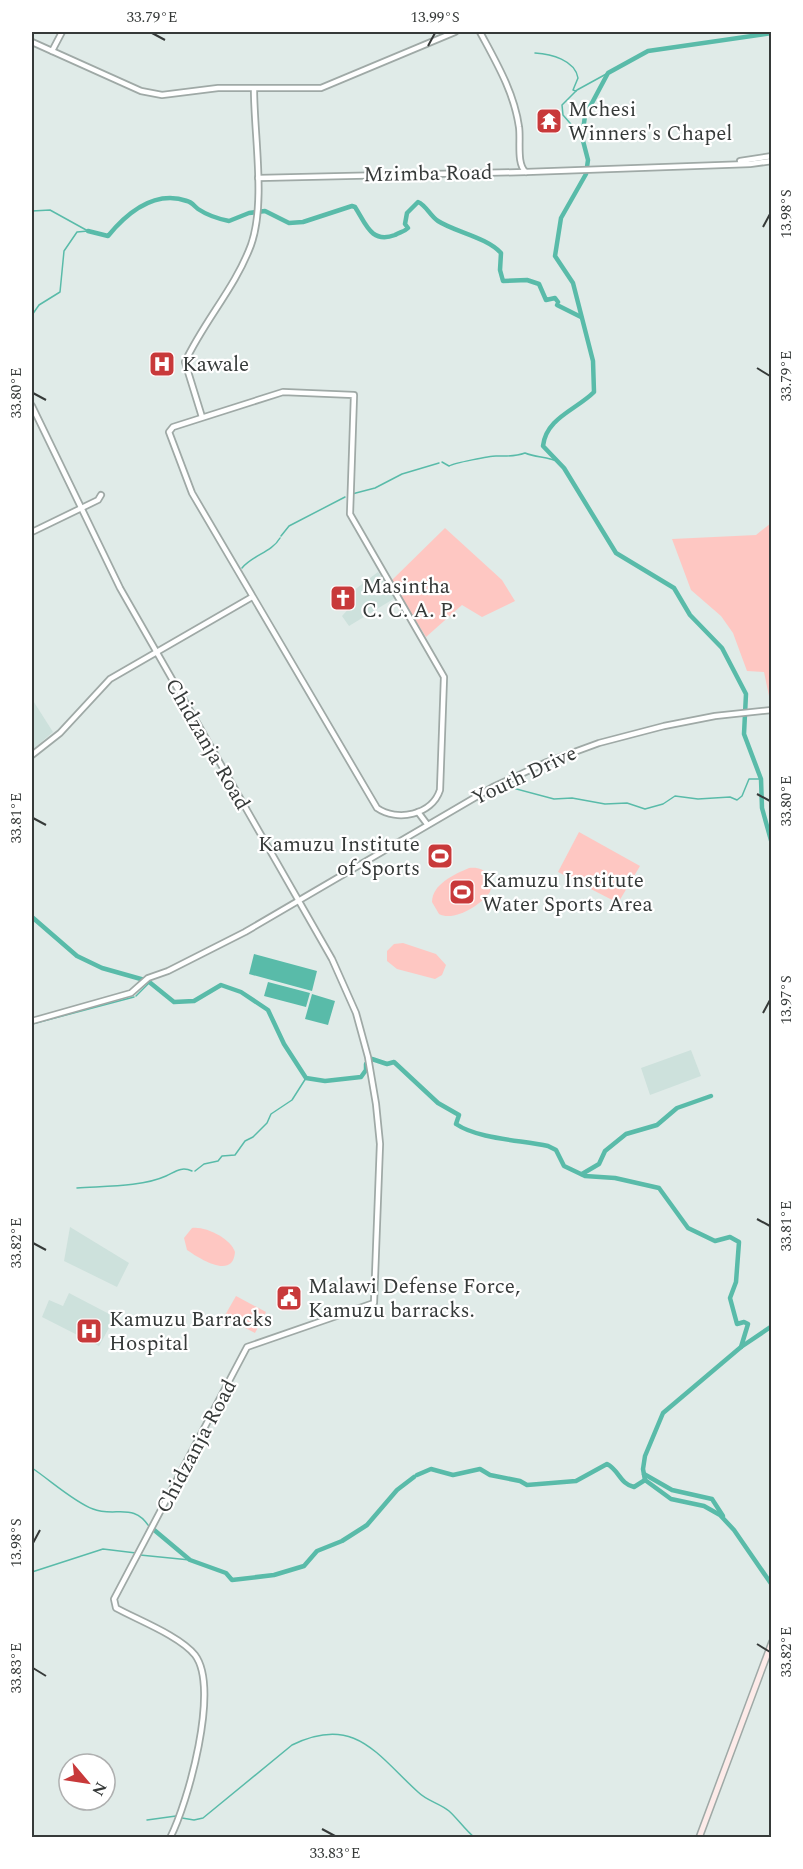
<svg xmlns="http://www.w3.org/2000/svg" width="803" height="1869" viewBox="0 0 803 1869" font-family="Spectral,serif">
  <rect width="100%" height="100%" fill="#e0ebe8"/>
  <g fill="#cde1dc">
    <path d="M 378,572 L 395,598 L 349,626 L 342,616 L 354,603 L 351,598 L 353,591 Z"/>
    <path d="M 32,699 L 53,732 L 32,750 Z"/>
    <path d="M 691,1050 L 701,1076 L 650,1095 L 641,1068 Z"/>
    <path d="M 70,1227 L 129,1263 L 117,1287 L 64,1261 Z"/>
    <path d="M 69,1293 L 115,1317 L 99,1346 L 42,1317 L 49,1300 L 63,1306 Z"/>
  </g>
  <g fill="#fec7c2">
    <path d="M 771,523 L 772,700 L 770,701 L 764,672 L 747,671 L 733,633 L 721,616 L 691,590 L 672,539 L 756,535 Z"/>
    <path d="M 445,528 L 502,580 L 515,601 L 482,617 L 462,605 L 426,637 L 391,581 Z"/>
    <path d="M 579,832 L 640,866 L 618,903 L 558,872 Z"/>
    <path d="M 469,868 C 485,866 494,877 490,892 C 481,905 454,922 439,914 L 432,902 C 432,884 455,874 469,868 Z"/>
    <path d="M 403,943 L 436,954 L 446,965 L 442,975 L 435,979 L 397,969 L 387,961 L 387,951 L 394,944 Z"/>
    <path d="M 192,1228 C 206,1226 231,1239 235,1252 C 233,1280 200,1259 187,1250 L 184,1238 Z"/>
    <path d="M 236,1296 L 266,1312 L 255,1333 L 224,1317 Z"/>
  </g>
  <g fill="#59bba9">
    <path d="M 254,954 L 317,971 L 312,991 L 249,974 Z"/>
    <path d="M 268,982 L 310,993 L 306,1007 L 264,996 Z"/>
    <path d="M 312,994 L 335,1001 L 328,1025 L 305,1019 Z"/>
  </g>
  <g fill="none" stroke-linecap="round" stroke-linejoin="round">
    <g stroke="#59bba9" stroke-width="1.5">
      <path d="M 535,53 C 551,54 575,60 578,78 L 573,90 L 576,91"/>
      <path d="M 582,137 L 563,115 L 562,105 L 577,90 L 608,73"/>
      <path d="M 32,211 L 50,210 L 88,231"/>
      <path d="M 32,315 L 39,305 L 60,292 L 64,251 L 77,232 L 88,231"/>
      <path d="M 442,462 L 449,466 C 454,463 490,456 496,456 C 507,456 514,457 525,453 C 537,458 547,456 559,462"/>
      <path d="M 352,494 L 375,488 L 402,474 L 439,463"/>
      <path d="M 281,536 L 289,526 L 345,497"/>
      <path d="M 242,568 C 253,555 272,552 280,538"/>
      <path d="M 505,786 L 554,799 L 572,798 L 605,804 L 627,803 L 645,809 L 663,804 L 675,796 L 698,799 L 730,797 L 737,800 L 742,796 L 749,779 L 761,779"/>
      <path d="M 136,996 L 150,982"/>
      <path d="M 32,1024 L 134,997"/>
      <path d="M 195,1171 L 204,1164 L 218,1161 L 222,1156 L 235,1155 L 245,1141 L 253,1137 L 267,1123 L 271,1114 L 292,1100 L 306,1078"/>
      <path d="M 77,1188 C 103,1186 142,1187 166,1176 C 175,1172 181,1166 192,1171"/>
      <path d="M 32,1468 C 50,1480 74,1502 93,1509 C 115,1518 134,1501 150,1528"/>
      <path d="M 140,1555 L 190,1560"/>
      <path d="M 32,1572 L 103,1549 L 136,1553"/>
      <path d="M 182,1818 L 194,1820 L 203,1818 L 292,1745 C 355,1714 377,1755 418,1792 C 427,1801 439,1803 449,1811 C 458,1819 465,1830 475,1838"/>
      <path d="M 147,1820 L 176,1816"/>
    </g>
    <g stroke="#59bba9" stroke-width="4.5">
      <path d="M 772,33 L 648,51 L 608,73 L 585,116 L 582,137 L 588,160 L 586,174 L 561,218 L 555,256 L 573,283 L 593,361 L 594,392 C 576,410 546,418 543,446 L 564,468 L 616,553 L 674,588 L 690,615 L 722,648 L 746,694 L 744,734 L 761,779 L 762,808 L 772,844"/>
      <path d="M 88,231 L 108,236 C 127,213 155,190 187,201 C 192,202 195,207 198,209 C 207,215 219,219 229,221 L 249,213 L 265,211 L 289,223 L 303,222 L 352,206 L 355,207 C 366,224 371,244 395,235 C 400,232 404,232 408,228 L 405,224 L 407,213 L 418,202 C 426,205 430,216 438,221 C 455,232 486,237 501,253 L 500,270 L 503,281 L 527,280 L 539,284 L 546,300 L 555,298 L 558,302"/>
      <path d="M 557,305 L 581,317"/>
      <path d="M 32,917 L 77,956 L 102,968 L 148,981 L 174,1002 L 194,1001 L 221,985 L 241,992 L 268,1010 L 284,1044 L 306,1078 L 325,1081 L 361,1077 L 366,1070 L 366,1064"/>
      <path d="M 372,1059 L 387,1064 L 394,1062 L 438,1103 L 459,1115 L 456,1124 C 478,1139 520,1140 548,1146 L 556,1150 L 564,1166 L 585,1176 L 615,1178 L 659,1188 L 688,1228 L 715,1241 L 730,1237 L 739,1242 L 736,1282 L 730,1298 L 737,1324 L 744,1322 L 748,1324 L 741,1347"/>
      <path d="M 582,1174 L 599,1164 L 605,1151 L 626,1134 L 657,1125 L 677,1108 L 711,1096"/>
      <path d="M 772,1326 L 741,1347 L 663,1413 L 645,1456 L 643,1469 L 645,1480 L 671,1499 L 704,1506 L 720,1515 L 734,1530 L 772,1585"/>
      <path d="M 644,1474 L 672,1490 L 712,1499 L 723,1516"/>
      <path d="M 417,1475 L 431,1469 L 453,1475 L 480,1469 L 490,1475 L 520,1481 L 527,1485 L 576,1481 L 607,1464 C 619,1470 620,1484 634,1487 L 645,1480"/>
      <path d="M 153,1529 L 190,1560 L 226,1573 L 232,1580 L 274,1575 L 304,1566 L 317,1551 L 342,1541 L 367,1525 L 397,1490 L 414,1477"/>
    </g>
    <g stroke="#9fa9a6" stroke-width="8">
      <g id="tertiary">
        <path d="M 480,32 C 496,62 514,92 519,127 C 521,139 516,165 526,172"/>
        <path d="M 32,42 L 141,91 L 162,95 L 218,88 L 321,88 L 455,32"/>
        <path d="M 52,51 L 62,32"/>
        <path d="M 740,161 L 772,156"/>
        <path d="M 258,178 L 526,172 L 750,164 L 772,161"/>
        <path d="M 283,392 L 354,395 L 350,514 L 444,677 L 440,790 C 432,815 397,822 377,808 L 192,493 L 169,432 L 173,427 Z"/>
        <path d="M 32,406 L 120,588 L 332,959 L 356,1013 L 368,1057 L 376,1104 L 380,1144 L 374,1303 L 247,1347 L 114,1599 L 116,1608 C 138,1620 180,1636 195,1655 C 220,1688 188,1803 170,1838"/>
        <path d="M 202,417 L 185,362 C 204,321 235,288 251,245 C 266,203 254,135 254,89"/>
        <path d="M 32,532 L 98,500 L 101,495"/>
        <path d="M 32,755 L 60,733 L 110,679 L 252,597"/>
        <path d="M 418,812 L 427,824"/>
        <path d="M 32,1021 L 131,993 L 148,978 L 168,971 L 245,932 L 493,787 L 547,762 L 599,743 L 664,726 L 715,716 L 772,710"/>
      </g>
    </g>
    <g stroke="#9fa9a6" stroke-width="8">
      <path id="secondary" d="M 699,1838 L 772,1642"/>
    </g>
    <use href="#tertiary" stroke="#fff" stroke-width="4.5"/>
    <use href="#secondary" stroke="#fdebe9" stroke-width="5"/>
  </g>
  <path fill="none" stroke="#363a39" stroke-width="2" d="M 152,33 L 165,40M 428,46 L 435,33M 763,227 L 770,214M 757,368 L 770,376M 33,393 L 46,400M 757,794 L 770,801M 33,818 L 46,825M 763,1013 L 770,1000M 757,1219 L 770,1226M 33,1243 L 46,1250M 33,1543 L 40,1530M 757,1644 L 770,1652M 33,1668 L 46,1676M 322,1829 L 335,1836"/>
  <defs>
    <g id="temple-square" transform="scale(1.35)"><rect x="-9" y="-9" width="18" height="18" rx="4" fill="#c8393a" stroke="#fff"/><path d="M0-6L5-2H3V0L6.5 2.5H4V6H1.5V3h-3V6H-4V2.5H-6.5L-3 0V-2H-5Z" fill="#fff"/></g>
    <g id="hospital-square" transform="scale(1.35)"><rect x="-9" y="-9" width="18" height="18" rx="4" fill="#c8393a" stroke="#fff"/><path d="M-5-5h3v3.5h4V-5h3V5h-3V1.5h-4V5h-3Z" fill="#fff"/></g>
    <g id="church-square" transform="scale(1.35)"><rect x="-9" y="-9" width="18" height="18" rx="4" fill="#c8393a" stroke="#fff"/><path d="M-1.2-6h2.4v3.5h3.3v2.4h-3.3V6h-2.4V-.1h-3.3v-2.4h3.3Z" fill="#fff"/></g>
    <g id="stadium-square" transform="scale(1.35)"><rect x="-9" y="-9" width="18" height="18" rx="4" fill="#c8393a" stroke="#fff"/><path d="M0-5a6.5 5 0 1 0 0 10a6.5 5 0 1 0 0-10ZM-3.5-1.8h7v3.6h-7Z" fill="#fff"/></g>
    <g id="civic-square" transform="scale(1.35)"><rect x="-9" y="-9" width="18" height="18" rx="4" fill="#c8393a" stroke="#fff"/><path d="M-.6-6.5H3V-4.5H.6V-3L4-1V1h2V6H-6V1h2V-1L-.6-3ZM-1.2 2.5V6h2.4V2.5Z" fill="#fff"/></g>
  </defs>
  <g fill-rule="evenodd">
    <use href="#temple-square" x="549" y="121"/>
    <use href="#hospital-square" x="162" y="364"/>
    <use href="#church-square" x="343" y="598"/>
    <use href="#stadium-square" x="440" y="856"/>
    <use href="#stadium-square" x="462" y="892"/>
    <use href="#civic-square" x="289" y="1298"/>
    <use href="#hospital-square" x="89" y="1331"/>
  </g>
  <g text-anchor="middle" stroke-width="4.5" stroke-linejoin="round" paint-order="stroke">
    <g font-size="21" fill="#363a39" stroke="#fff" text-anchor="start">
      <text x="568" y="116">Mchesi<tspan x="568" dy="24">Winners's Chapel</tspan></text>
      <text x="182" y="371">Kawale</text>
      <text x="362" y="593">Masintha<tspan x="362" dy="24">C. C. A. P.</tspan></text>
      <text x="420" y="851" text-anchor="end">Kamuzu Institute<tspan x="420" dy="24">of Sports</tspan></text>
      <text x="482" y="887">Kamuzu Institute<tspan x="482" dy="24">Water Sports Area</tspan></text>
      <text x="308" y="1293">Malawi Defense Force,<tspan x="308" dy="24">Kamuzu barracks.</tspan></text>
      <text x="109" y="1326">Kamuzu Barracks<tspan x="109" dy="24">Hospital</tspan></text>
    </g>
    <g font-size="21" fill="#363a39" stroke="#fff">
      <text transform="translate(428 173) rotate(-1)" y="7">Mzimba Road</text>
      <text transform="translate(208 744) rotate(60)" y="7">Chidzanja Road</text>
      <text transform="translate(524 775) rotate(-25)" y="7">Youth Drive</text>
      <text transform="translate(196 1446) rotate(-62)" y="7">Chidzanja Road</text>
    </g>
  </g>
  <rect width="803" height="1869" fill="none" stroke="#ffffff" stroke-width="66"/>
  <g transform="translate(87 1782) rotate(119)"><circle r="28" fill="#ffffff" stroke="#afb0b0" stroke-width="1.5"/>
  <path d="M0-4.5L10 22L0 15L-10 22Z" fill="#c8393a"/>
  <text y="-9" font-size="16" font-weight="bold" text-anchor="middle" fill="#363a39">N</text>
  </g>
  <rect x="33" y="33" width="737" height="1803" fill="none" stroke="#363a39" stroke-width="2"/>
  <g font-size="15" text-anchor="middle" fill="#363a39">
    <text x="152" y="22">33.79°E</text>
    <text x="435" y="22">13.99°S</text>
    <text transform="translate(786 214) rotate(-90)" y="5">13.98°S</text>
    <text transform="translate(786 376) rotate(-90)" y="5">33.79°E</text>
    <text transform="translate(16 393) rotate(-90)" y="5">33.80°E</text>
    <text transform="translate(786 801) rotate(-90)" y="5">33.80°E</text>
    <text transform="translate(16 818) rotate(-90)" y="5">33.81°E</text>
    <text transform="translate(786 1000) rotate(-90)" y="5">13.97°S</text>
    <text transform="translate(786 1226) rotate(-90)" y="5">33.81°E</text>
    <text transform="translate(16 1243) rotate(-90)" y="5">33.82°E</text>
    <text transform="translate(16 1543) rotate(-90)" y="5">13.98°S</text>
    <text transform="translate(786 1652) rotate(-90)" y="5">33.82°E</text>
    <text transform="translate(16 1668) rotate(-90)" y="5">33.83°E</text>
    <text x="335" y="1858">33.83°E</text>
  </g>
</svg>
